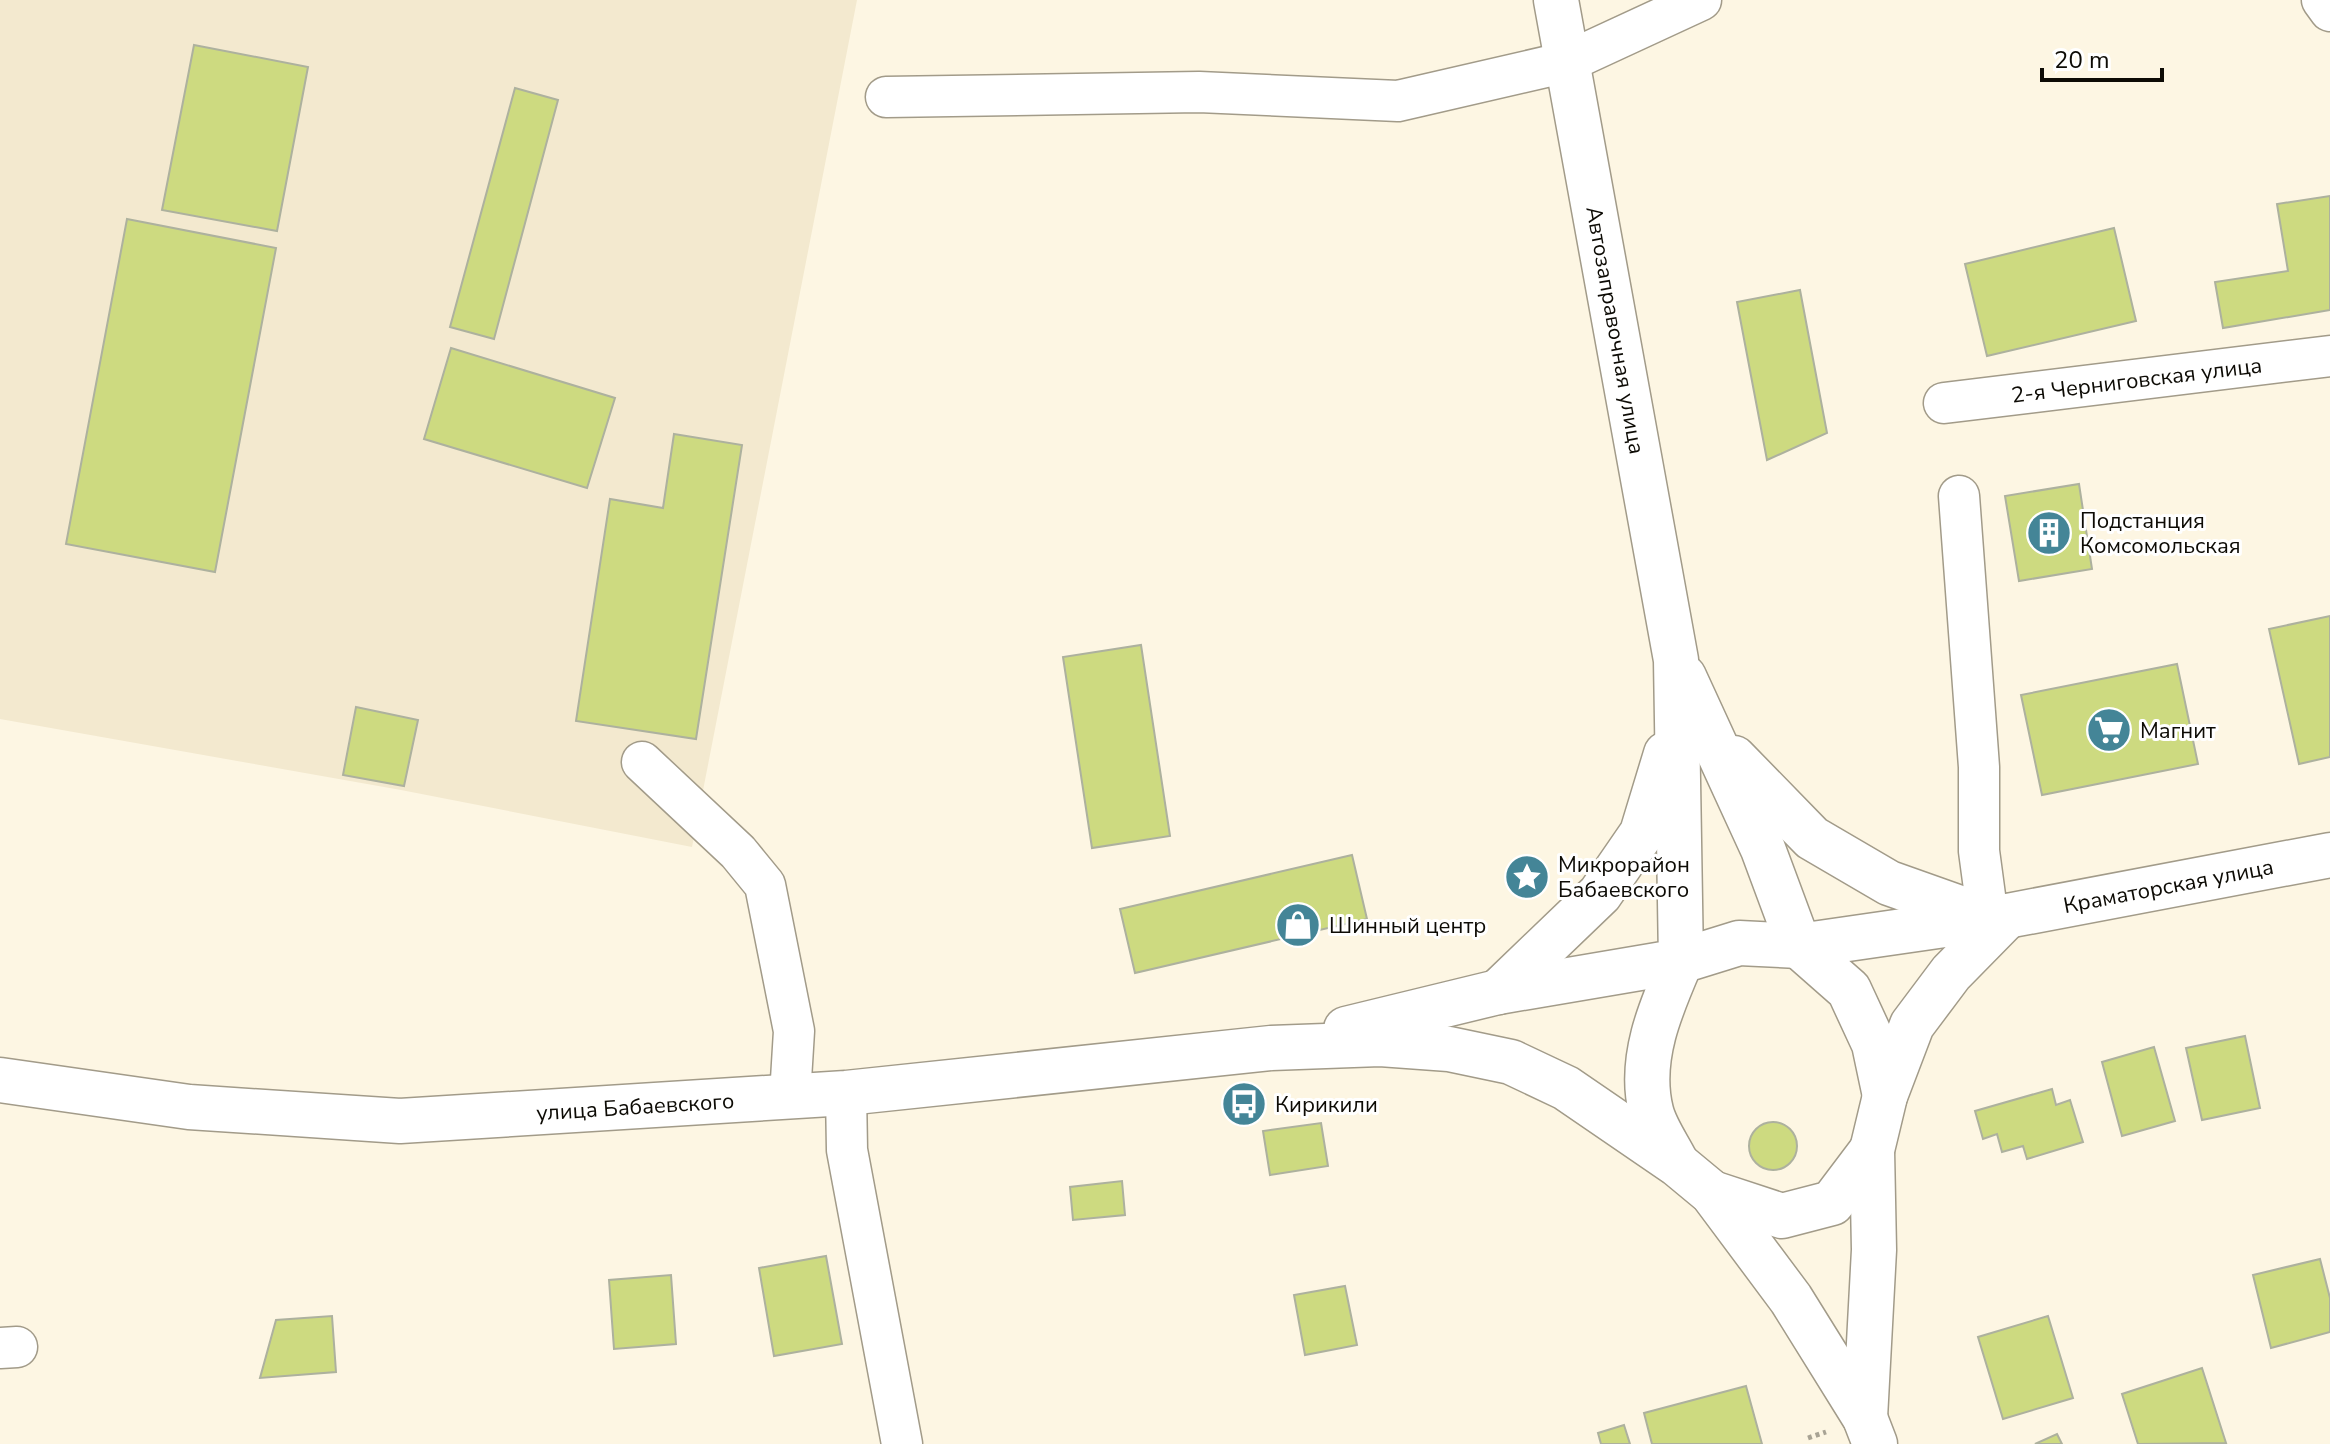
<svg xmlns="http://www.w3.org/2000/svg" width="2330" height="1444" viewBox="0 0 2330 1444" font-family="'Nunito Sans',sans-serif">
  <rect width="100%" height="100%" fill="#fdf6e3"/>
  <path fill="#f3e9cf" d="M 0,0 L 857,0 L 692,847 L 401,790 L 0,719 Z"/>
  <g fill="#cdda80" stroke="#adb19e" stroke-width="2">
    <path d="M 194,45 L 308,67 L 277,231 L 162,210 Z"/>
    <path d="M 515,88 L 558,100 L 494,339 L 450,327 Z"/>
    <path d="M 2330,196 L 2330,310 L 2223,328 L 2215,282 L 2288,271 L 2277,204 Z"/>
    <path d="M 127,219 L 276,248 L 215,572 L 66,544 Z"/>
    <path d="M 2114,228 L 2136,321 L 1987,356 L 1965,264 Z"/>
    <path d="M 1800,290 L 1827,433 L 1767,460 L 1737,302 Z"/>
    <path d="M 451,348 L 615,398 L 587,488 L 424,439 Z"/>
    <path d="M 674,434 L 742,445 L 696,739 L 576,721 L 610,499 L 663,508 Z"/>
    <path d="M 2079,484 L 2092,569 L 2019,581 L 2005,496 Z"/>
    <path d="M 2330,616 L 2330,757 L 2299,764 L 2269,629 Z"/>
    <path d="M 1141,645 L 1170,836 L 1092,848 L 1063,657 Z"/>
    <path d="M 2177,664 L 2198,764 L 2042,795 L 2021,695 Z"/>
    <path d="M 356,707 L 418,720 L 404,786 L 343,775 Z"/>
    <path d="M 1352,855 L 1367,919 L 1135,973 L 1120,909 Z"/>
    <path d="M 2245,1036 L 2260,1108 L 2202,1120 L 2186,1048 Z"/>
    <path d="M 2154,1047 L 2175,1121 L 2122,1136 L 2102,1062 Z"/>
    <path d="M 2052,1089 L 2056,1105 L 2070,1100 L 2083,1142 L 2027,1159 L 2023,1146 L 2002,1152 L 1997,1134 L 1983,1139 L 1975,1111 Z"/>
    <circle cx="1773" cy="1146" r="24"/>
    <path d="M 1321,1123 L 1328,1166 L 1270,1175 L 1263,1131 Z"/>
    <path d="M 1122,1181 L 1125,1215 L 1073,1220 L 1070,1187 Z"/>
    <path d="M 826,1256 L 842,1344 L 774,1356 L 759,1268 Z"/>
    <path d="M 2320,1259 L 2330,1298 L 2330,1332 L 2271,1348 L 2253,1275 Z"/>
    <path d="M 671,1275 L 676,1344 L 614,1349 L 609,1280 Z"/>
    <path d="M 1345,1286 L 1357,1345 L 1305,1355 L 1294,1295 Z"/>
    <path d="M 332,1316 L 336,1372 L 260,1378 L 276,1320 Z"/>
    <path d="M 2048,1316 L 2073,1398 L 2003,1419 L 1978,1337 Z"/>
    <path d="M 2202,1368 L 2226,1443 L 2138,1444 L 2122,1394 Z"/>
    <path d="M 1746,1386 L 1762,1444 L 1652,1444 L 1644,1413 Z"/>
    <path d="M 1624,1425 L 1630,1444 L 1601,1444 L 1598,1433 Z"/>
    <path d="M 2057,1434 L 2062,1444 L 2035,1444 Z"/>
  </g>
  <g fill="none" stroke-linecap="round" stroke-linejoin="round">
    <g stroke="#a29b89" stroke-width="43">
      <g id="minor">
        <path d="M 2322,0 L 2330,11"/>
        <path d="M 886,97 L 1199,92 L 1398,101 L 1567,62 L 1701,0"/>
        <path id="s1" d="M 1944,403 L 2330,356"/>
        <path d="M 1959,496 L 1979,767 L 1979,851 L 1988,918"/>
        <path d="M 642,762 L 738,852 L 765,885 L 794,1031 L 790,1096"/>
        <path d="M 846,1093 L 847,1150 L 902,1444"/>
        <path d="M 0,1348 L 17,1347"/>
      </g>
    </g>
    <g stroke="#a29b89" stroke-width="47">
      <g id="major">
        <path d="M 1684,677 L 1763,849 L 1799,946 L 1849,990 L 1874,1044 L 1885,1096"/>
        <path d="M 1734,758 L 1812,838 L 1889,883 L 1982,916"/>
        <path d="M 1498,992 L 1600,894 L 1642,833 L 1666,754"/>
        <path d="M 1346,1029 L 1498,992 L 1681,961 L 1676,660 L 1556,0"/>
        <path id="s2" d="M 0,1080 L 189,1107 L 400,1121 L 846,1093 L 1271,1048 L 1380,1044 L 1449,1049 L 1511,1062 L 1566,1088 L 1677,1164 L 1712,1193 L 1791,1299 L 1865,1418 L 1875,1444"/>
        <path id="s3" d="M 1676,1162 C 1668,1146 1655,1128 1651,1111 C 1638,1059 1661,1007 1681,961 L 1739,943 L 1799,946 L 2007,916 L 2330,855"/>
        <path d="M 1712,1193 L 1782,1216 L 1832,1203 L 1872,1150"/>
        <path d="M 1865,1418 L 1874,1250 L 1872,1150 L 1885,1096 L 1912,1025 L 1951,973 L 2007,916"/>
      </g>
    </g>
    <path stroke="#a8a394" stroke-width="5" stroke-dasharray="4 4" stroke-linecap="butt" d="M 1808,1438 L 1826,1432"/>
    <use href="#minor" stroke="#fff" stroke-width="40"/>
    <use href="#major" stroke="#fff" stroke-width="44"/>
  </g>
  <defs>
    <g id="building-disc" transform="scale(2.3)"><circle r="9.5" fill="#448597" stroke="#fff"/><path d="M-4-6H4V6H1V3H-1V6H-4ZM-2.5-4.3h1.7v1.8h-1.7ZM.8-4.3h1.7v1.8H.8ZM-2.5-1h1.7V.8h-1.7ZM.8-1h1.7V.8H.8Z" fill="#fff"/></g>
    <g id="supermarket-disc" transform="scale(2.3)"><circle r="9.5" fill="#448597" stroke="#fff"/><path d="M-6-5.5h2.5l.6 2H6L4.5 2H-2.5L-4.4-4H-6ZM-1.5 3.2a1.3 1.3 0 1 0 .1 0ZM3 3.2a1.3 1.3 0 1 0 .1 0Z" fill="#fff"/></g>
    <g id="sight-disc" transform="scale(2.3)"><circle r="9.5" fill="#448597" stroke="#fff"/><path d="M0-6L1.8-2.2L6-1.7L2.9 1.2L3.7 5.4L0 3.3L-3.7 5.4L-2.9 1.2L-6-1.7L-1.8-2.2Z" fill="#fff"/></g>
    <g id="shop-disc" transform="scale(2.3)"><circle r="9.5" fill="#448597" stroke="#fff"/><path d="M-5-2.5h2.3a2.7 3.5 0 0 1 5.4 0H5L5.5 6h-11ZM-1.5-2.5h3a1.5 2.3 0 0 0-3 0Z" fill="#fff"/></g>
    <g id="bus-disc" transform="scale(2.3)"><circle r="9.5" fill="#448597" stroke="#fff"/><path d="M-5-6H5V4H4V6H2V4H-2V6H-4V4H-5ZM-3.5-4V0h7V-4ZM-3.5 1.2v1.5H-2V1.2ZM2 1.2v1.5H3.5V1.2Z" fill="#fff"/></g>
  </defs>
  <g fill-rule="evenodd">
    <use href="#building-disc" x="2049" y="533"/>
    <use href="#supermarket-disc" x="2109" y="730"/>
    <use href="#sight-disc" x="1527" y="877"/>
    <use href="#shop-disc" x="1298" y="925"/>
    <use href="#bus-disc" x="1244" y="1104"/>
  </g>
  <g text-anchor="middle" stroke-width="6" stroke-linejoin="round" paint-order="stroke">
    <g font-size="22" fill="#0d0b05" stroke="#fff">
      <text transform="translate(1616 330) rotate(80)" y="8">Автозаправочная улица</text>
      <text dy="8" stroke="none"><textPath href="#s1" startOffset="194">2-я Черниговская улица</textPath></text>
      <text dy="8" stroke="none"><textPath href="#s3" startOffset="708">Краматорская улица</textPath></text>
      <text dy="8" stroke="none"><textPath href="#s2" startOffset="638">улица Бабаевского</textPath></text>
    </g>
    <g font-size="22" fill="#0d0b05" stroke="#fff" text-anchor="start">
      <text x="2080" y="528">Подстанция<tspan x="2080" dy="25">Комсомольская</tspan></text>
      <text x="2140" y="738">Магнит</text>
      <text x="1558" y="872">Микрорайон<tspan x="1558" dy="25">Бабаевского</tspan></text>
      <text x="1329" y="933">Шинный центр</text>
      <text x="1275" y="1112">Кирикили</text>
    </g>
  </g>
  <path d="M2042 68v12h120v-12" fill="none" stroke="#0d0b05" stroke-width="4"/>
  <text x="2054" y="68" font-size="24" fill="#0d0b05" stroke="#ffffff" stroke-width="6" paint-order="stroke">20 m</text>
</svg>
